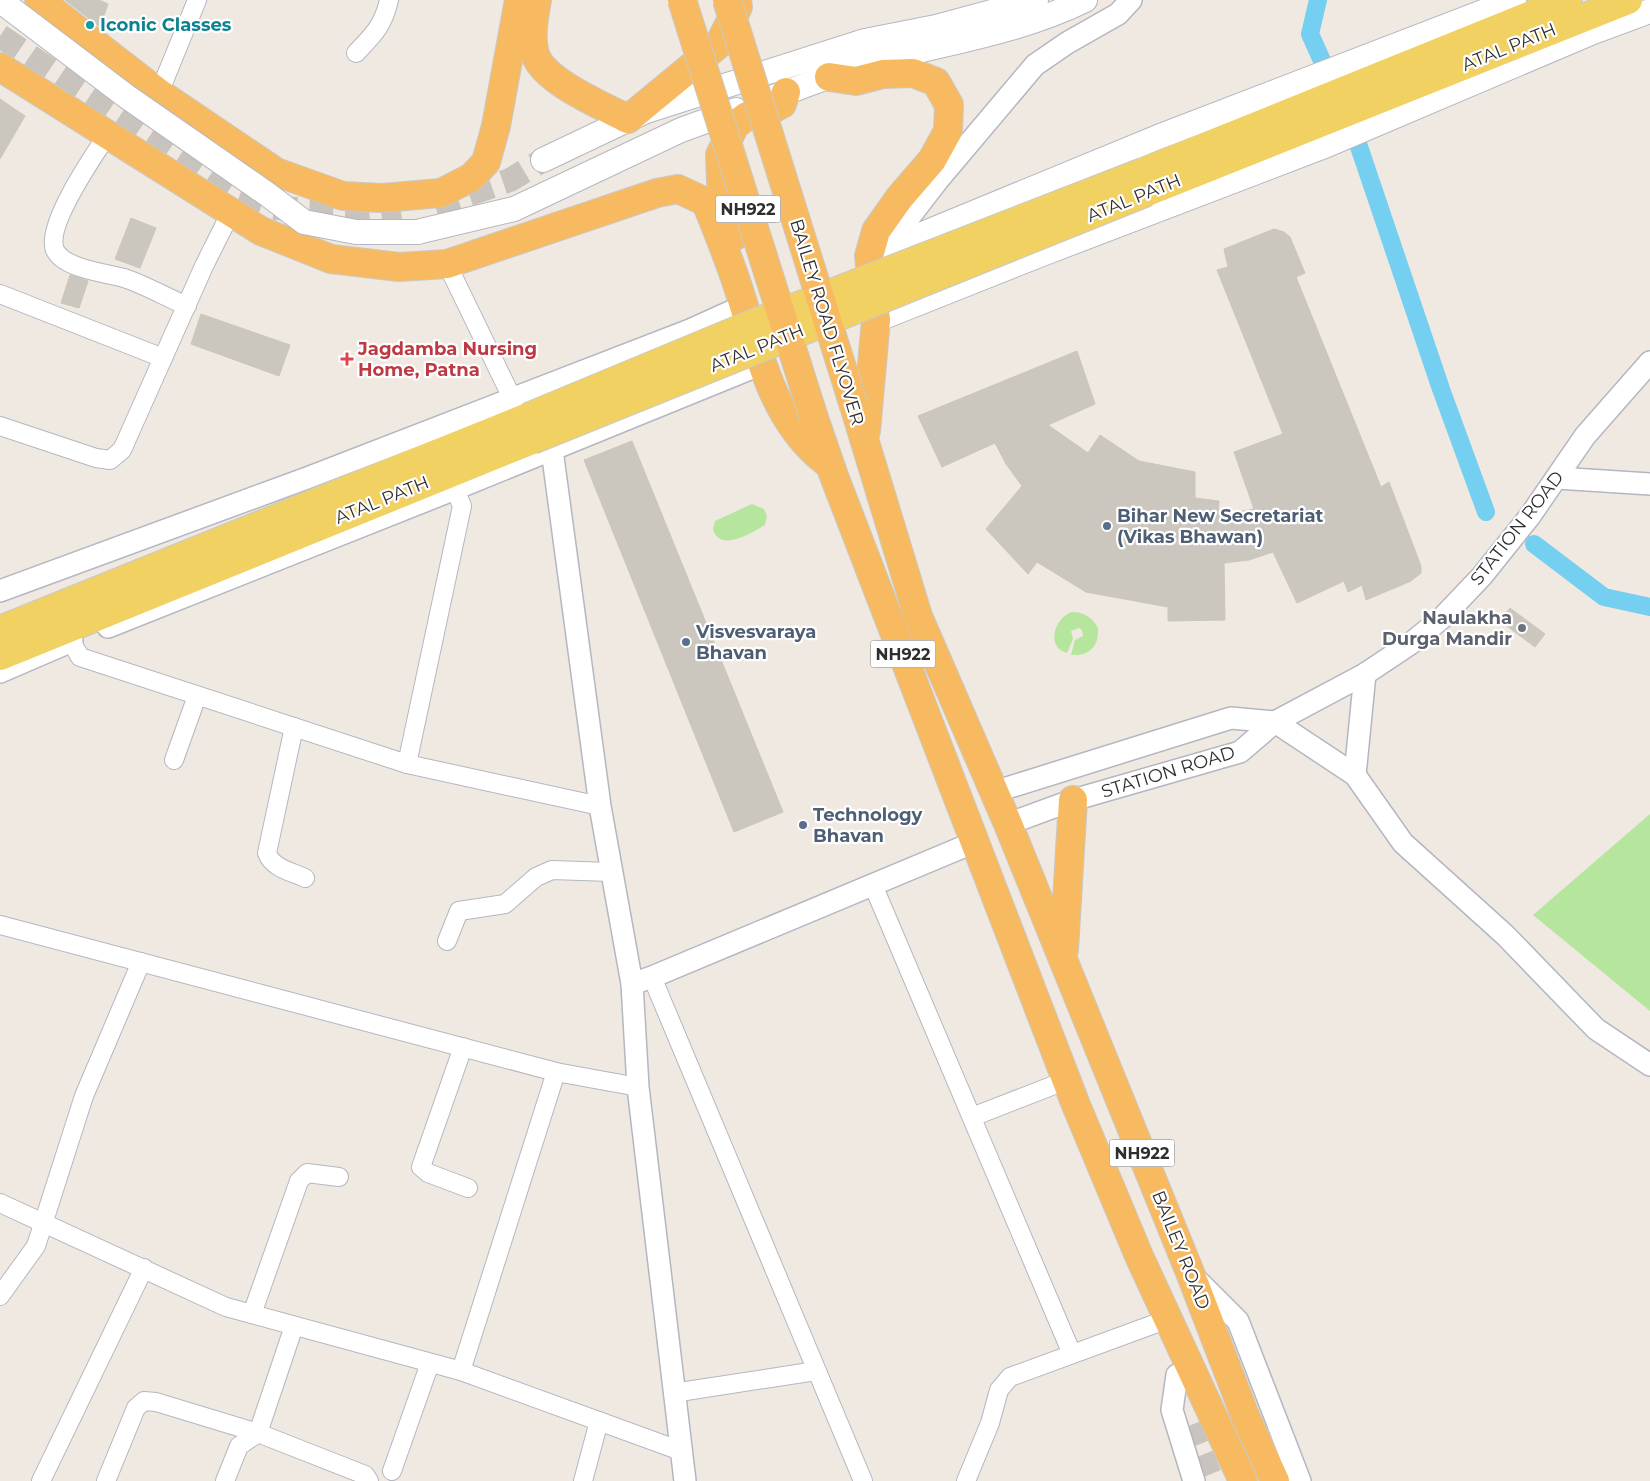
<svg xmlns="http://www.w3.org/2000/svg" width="1650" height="1481" viewBox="0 0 1650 1481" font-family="Montserrat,sans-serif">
  <rect width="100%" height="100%" fill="#efe9e1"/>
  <g fill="#b6e59e">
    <path d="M 752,504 L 764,509 L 767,516 L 765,525 C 752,533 719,553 713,529 L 715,521 Z"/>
    <path d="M 1072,612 C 1084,612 1094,618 1098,629 C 1099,647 1089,656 1071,655 L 1075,640 L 1083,636 L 1082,630 L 1079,628 L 1071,631 L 1073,639 L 1067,653 C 1045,647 1055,617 1072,612 Z"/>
    <path d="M 1650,814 L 1650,1011 L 1533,915 Z"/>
  </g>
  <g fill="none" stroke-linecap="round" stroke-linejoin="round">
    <g stroke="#75cff0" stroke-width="18">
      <path d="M 1318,0 L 1310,34 L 1332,83"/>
      <path d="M 1351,123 L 1441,389 L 1486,512"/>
      <path d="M 1534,544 L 1604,597 L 1650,607"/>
    </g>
  </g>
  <g fill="#cbc7bf" stroke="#cbc5ba">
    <path d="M 65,0 L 99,0 L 108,4 L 100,27 Z"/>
    <path d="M 0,99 L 25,116 L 0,159 Z"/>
    <path d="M 131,218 L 156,228 L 140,268 L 115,259 Z"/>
    <path d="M 1274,229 L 1284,232 L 1290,237 L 1305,273 L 1296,277 L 1381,487 L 1389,482 L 1421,566 L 1421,573 L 1411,581 L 1366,600 L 1362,585 L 1348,592 L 1344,581 L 1297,603 L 1273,552 L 1249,560 L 1224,563 L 1225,620 L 1168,621 L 1168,607 L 1086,592 L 1037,562 L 1028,574 L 986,529 L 1022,486 L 1006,464 L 995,443 L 942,467 L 918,416 L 1077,351 L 1095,404 L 1048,425 L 1088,453 L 1100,435 L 1139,461 L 1195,472 L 1195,498 L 1219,501 L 1218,515 L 1254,509 L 1234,452 L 1283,434 L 1217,270 L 1228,267 L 1224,249 Z"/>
    <path d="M 70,275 L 88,281 L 79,308 L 61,303 Z"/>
    <path d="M 201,314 L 290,345 L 279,376 L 191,344 Z"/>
    <path d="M 632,441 L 783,812 L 734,832 L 584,460 Z"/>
    <path d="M 1510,608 L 1545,634 L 1535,647 L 1500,621 Z"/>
  </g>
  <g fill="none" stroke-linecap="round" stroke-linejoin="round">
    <path stroke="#c8c4bd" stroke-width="21" stroke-dasharray="21 11" stroke-linecap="butt" d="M 1191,1425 L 1214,1481"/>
    <g stroke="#c8c4bd" stroke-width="24" stroke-dasharray="24 12" stroke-linecap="butt">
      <path d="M 0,36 L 235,194 L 273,208 L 361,212 L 401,209"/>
      <path d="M 435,206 L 510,180 L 543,160"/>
    </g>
    <g stroke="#b4b7c1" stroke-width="20">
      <g id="minor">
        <path d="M 356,53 C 374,34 383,26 389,0"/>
        <path d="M 159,93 L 197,0"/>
        <path d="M 108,134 C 94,155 45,226 55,250 C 64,269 106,273 124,278 C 145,285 166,297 187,306"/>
        <path d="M 447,264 L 513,400"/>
        <path d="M 0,294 L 163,358"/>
        <path d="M 0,426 L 96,458 L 110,460 L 122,450 L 204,266 L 231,212"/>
        <path d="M 455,489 L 462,506 L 407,764 L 600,806"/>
        <path d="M 71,641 L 80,657 L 407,764"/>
        <path d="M 294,727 L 267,853 C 272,868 292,872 305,878"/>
        <path d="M 174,760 L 197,696"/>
        <path d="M 873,885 L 1072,1354"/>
        <path d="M 0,925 L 556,1072 L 638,1087"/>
        <path d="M 447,941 L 459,911 L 505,904 L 536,877 L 552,870 L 610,872"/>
        <path d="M 652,977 L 863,1481"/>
        <path d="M 463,1047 L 421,1167 L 428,1173 L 468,1188"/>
        <path d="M 972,1117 L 1067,1080"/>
        <path d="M 0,1203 L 226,1307 L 461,1371 L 681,1451"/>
        <path d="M 0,1296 L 36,1246 L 84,1096 L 141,962"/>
        <path d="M 252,1314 L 299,1181 L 307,1173 L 339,1177"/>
        <path d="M 461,1371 L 556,1072"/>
        <path d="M 673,1393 L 816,1371"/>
        <path d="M 392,1471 L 430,1363"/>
        <path d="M 41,1481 L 144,1268"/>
        <path d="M 106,1481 L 136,1408 L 144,1401 L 156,1402 L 258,1433 L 365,1475 L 369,1481"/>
        <path d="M 225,1481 L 239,1446 L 258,1433 L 294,1326"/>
        <path d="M 583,1481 L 599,1421"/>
        <path d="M 966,1481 L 990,1423 L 999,1390 L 1010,1377 L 1168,1319"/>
      </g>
    </g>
    <g stroke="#b4b7c1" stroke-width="24">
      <g id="tertiary">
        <path d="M 873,242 L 901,228 L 938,180 L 1035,65 L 1067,43 L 1118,14 L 1131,0"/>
        <path d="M 552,450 L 600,806 L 632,984 L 638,1087 L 685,1481"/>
        <path d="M 1557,478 L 1650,484"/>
        <path d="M 0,591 L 307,478 L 690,330 L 743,306"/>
        <path d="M 108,627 L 455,489 L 762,364"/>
        <path d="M 0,672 L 72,641"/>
        <path d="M 1355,775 L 1365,674"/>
        <path d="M 994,792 L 1231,718 L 1275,722 L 1355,775 L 1403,843 L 1505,935 L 1596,1029 L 1650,1065"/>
        <path d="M 1008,824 L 1073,800 L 1240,752 L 1275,722 L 1365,674 L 1410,644 L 1442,618 L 1482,576 L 1530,516 L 1585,436 L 1650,362"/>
        <path d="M 632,984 L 652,977 L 975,842"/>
        <path d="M 1195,1278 L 1238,1321 L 1300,1481"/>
        <path d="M 1177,1375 L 1172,1410 L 1194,1481"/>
      </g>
    </g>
    <g stroke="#b4b7c1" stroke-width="26">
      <g id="secondary">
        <path d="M 768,99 C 799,88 830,75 862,66 C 937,43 1014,35 1085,0"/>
        <path d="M 543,160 L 646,111 L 865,41 L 936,27 L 1036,0"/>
        <path d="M 417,232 L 514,209 L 681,130 L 736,110"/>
        <path d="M 869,256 L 1158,137 L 1514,0"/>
        <path d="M 876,320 L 1042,254 L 1327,145 L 1593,32 L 1650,11"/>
      </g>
    </g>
    <g stroke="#c9c9c9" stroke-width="30">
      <g id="primary">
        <path d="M 1143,172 L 1568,0"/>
        <path d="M 1147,192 L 1628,0"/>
        <path d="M 0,630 L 528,417"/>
        <path d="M 0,656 L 532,440"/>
      </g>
    </g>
    <g stroke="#c9c9c9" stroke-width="30">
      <g id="trunk">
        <path d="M 39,0 L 159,93 L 276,172 L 343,196 L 382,198 L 441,193 L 472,177 L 486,162 L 496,126 L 519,0"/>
        <path d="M 537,0 C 534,17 530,37 535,54 C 543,81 603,106 628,119 L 719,44 L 738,7 L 737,0"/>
        <path d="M 0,67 L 261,231 L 331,259 L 399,267 L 447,264 L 657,193 L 678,189 L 706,202 C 716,228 727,254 736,281 C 758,345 769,418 826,462"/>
        <path d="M 829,77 L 856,81 L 883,74 L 913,73 L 936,82 L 949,105 L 948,131 L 932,160 L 900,197 L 876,231 L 869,256 L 876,320 L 866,431"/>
        <path d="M 735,236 L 721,182 L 720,155 L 735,125 L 747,116 L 763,114 L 782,104 L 786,92"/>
        <path d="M 854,406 L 918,616 L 1008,824 L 1191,1275 L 1246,1418 L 1275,1481"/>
        <path d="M 814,418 L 834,476 L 1076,1105 L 1139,1256 L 1243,1481"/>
        <path d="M 1064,950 L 1073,800"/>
      </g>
    </g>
    <use href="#minor" stroke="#fff" stroke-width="18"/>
    <use href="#tertiary" stroke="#fff" stroke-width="21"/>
    <use href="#secondary" stroke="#fff" stroke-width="24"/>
    <use href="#primary" stroke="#f2d163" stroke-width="28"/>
    <use href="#trunk" stroke="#f8ba60" stroke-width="28"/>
    <g stroke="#b4b7c1" stroke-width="26" stroke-linecap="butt">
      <path id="secondary-bridge" d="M 2,2 L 126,96 L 267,194 L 304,222 L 356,232 L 417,232"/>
    </g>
    <g stroke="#c9c9c9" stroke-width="30" stroke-linecap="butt">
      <g id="primary-bridge">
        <path d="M 528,417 L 752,324 L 1143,172"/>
        <path d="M 532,440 L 1147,192"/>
      </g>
    </g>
    <g stroke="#c9c9c9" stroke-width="30" stroke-linecap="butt">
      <g id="trunk-bridge">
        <path d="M 682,0 L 814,418"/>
        <path d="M 727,0 L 854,406"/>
      </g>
    </g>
    <use href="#secondary-bridge" stroke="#fff" stroke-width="24"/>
    <use href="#primary-bridge" stroke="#f2d163" stroke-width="28"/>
    <use href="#trunk-bridge" stroke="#f8ba60" stroke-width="28"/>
  </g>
  <circle fill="#0f9aa8" stroke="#fff" stroke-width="2" cx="90" cy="25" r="5"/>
  <path fill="#e0444e" stroke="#fff" stroke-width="2" d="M344.5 351.5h5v5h5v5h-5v5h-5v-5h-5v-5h5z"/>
  <g fill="#5c6f8a" stroke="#fff" stroke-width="2">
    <circle cx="1107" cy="526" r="5"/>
    <circle cx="686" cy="642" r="5"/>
    <circle cx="803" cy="825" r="5"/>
  </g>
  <circle fill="#6b7280" stroke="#fff" stroke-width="2" cx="1522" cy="628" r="5"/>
  <g text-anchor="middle" stroke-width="4.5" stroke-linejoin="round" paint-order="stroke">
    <g fill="#fff" stroke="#6d6d6d" stroke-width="1">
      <rect x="715.5" y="195.5" width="65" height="27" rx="4"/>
      <rect x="870.5" y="640.5" width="65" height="27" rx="4"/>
      <rect x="1109.5" y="1139.5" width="65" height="27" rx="4"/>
    </g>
    <g font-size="16" font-weight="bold" fill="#2e2e2e">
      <text x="748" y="215">NH922</text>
      <text x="903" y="660">NH922</text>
      <text x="1142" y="1159">NH922</text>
    </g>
    <g font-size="18" font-weight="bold" fill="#0d838f" stroke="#fff" text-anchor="start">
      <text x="100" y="31">Iconic Classes</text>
    </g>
    <g font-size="18" fill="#2e2e2e" stroke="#fff">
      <text transform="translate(1509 47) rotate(-22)" y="6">ATAL PATH</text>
      <text transform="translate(1134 198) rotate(-22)" y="6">ATAL PATH</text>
      <text transform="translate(827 322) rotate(73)" y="6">BAILEY ROAD FLYOVER</text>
      <text transform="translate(757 348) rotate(-22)" y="6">ATAL PATH</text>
      <text transform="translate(382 500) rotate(-22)" y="6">ATAL PATH</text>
      <text transform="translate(1517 528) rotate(-52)" y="6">STATION ROAD</text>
      <text transform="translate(1168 772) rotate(-17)" y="6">STATION ROAD</text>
      <text transform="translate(1181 1250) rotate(68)" y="6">BAILEY ROAD</text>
    </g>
    <g font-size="18" font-weight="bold" fill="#be3a42" stroke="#fff" text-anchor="start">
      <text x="358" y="355">Jagdamba Nursing<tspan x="358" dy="21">Home, Patna</tspan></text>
    </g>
    <g font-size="18" font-weight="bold" fill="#4e5e75" stroke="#fff" text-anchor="start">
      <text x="1117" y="522">Bihar New Secretariat<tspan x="1117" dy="21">(Vikas Bhawan)</tspan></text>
      <text x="696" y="638">Visvesvaraya<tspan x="696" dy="21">Bhavan</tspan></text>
      <text x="813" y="821">Technology<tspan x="813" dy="21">Bhavan</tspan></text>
    </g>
    <g font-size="18" font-weight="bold" fill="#5b616d" stroke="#fff" text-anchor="end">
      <text x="1512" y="624">Naulakha<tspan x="1512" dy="21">Durga Mandir</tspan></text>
    </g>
  </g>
</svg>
